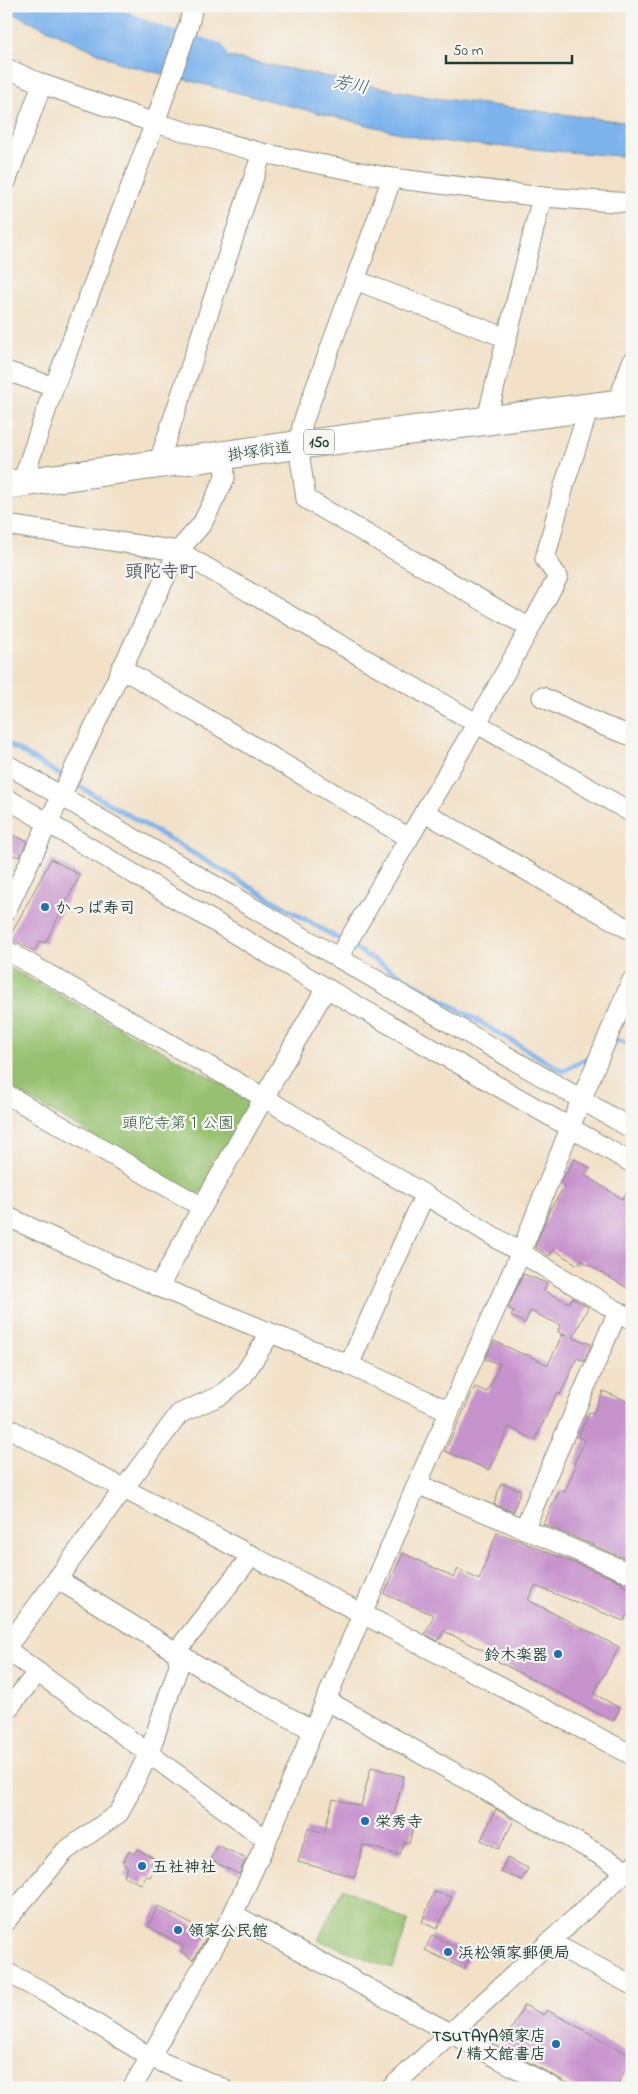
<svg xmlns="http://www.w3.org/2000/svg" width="638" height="2094" viewBox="0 0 638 2094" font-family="'Indie Flower','Klee One',sans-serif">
  <rect width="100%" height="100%" fill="#f6f6f2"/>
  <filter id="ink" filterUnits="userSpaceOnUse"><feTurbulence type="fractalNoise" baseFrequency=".02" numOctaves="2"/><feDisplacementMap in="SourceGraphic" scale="10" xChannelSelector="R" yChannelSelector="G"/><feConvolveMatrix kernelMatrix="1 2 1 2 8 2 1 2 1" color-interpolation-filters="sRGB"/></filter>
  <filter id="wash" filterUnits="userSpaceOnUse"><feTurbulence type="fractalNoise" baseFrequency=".0096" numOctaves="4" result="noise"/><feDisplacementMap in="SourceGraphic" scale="20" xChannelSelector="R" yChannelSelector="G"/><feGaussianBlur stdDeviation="1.12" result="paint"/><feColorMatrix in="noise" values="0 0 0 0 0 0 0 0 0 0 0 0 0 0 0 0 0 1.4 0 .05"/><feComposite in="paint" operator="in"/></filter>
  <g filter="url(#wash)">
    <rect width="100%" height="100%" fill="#f2e1c7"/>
    <g fill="#97c16f" stroke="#5b7f52">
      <path d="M 6,966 L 249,1098 L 251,1106 L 201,1192 L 193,1194 L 6,1085 Z"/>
      <path d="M 343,1888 L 408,1921 L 393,1969 L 318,1940 Z"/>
    </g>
    <path fill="#7eb4ed" stroke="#4e7890" d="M 6,6 L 69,6 L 137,38 L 428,97 L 632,123 L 632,157 L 432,141 L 122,64 L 6,10 Z"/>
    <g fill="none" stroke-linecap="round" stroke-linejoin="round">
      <g stroke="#7eb4ed" stroke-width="5">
        <path d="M 6,743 L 563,1071 L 594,1054"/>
        <path d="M 612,1043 L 617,1040 L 632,1045"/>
      </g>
      <path stroke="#7eb4ed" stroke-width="30" d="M 79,6 L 150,38 L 212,56"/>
    </g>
    <g id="blocks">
      <g fill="#c793cd">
        <path d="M 6,832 L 27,841 L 19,857 L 6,852 Z"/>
        <path d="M 51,859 L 80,875 L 45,943 L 40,941 L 34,951 L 9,938 Z"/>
        <path d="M 575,1159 L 590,1168 L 585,1175 L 622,1199 L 632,1184 L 632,1291 L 581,1260 L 578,1265 L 553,1249 L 549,1256 L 535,1247 L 550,1209 L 565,1186 L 561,1182 Z"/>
        <path d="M 523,1274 L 547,1283 L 544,1291 L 569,1303 L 572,1298 L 588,1307 L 573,1338 L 591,1344 L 584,1361 L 577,1358 L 560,1395 L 557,1393 L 535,1440 L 509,1427 L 489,1470 L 445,1451 L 475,1387 L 487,1392 L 500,1364 L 485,1359 L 494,1341 L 525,1355 L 526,1354 L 548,1365 L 562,1335 L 567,1336 L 558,1332 L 560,1325 L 530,1311 L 525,1323 L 511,1316 L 514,1311 L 508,1308 Z"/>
        <path d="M 603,1391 L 632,1403 L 631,1561 L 543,1524 L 560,1490 L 565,1492 L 576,1465 L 574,1464 L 585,1440 L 578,1437 L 589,1412 L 594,1414 Z"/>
        <path d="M 501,1483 L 521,1490 L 513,1512 L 494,1504 Z"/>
        <path d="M 497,1532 L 622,1582 L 621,1585 L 632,1589 L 632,1605 L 624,1621 L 535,1586 L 528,1600 L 619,1647 L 594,1694 L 620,1708 L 613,1721 L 497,1661 L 499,1658 L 444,1631 L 438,1641 L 425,1634 L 434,1615 L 384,1594 L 403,1553 L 454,1577 L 458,1569 L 479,1580 Z"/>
        <path d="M 371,1767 L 404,1776 L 393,1818 L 414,1824 L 409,1843 L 404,1841 L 400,1855 L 363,1845 L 355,1877 L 298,1862 L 308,1828 L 324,1833 L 333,1799 L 361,1806 Z"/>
        <path d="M 496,1809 L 514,1820 L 499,1849 L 481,1840 Z"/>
        <path d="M 218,1845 L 246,1859 L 239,1874 L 210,1860 Z"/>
        <path d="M 137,1849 L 154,1858 L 151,1864 L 156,1866 L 150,1877 L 146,1876 L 141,1884 L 124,1876 L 128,1867 L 123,1864 L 129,1851 L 134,1854 Z"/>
        <path d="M 507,1858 L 528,1868 L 522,1880 L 500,1872 Z"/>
        <path d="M 434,1892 L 452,1897 L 437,1929 L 422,1922 Z"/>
        <path d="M 158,1906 L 209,1934 L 193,1960 L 181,1952 L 184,1947 L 148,1926 Z"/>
        <path d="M 432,1935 L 471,1954 L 464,1969 L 425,1950 Z"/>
        <path d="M 524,2005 L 544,2015 L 547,2010 L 632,2056 L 616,2088 L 577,2088 L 502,2048 Z"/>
      </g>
    </g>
  </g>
  <g filter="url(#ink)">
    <use href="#blocks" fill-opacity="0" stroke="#888f7e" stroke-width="1"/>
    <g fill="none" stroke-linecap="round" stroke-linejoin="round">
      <g stroke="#888f7e" stroke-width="21">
        <g id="minor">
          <path d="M 6,68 L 42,84 L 155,123 L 262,153 L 392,178 L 542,197 L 632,203"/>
          <path d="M 392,178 L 355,280 L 507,338"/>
          <path d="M 6,182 L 42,84"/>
          <path d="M 6,371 L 54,387"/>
          <path d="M 617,404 L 632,362"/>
          <path d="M 486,422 L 542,197"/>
          <path d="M 158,464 L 262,153"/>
          <path d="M 22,483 L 54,387 L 155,123 L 189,24 L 193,6"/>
          <path d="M 6,525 L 178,551 L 632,813"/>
          <path d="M 530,628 L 558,577 L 545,559 L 564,486 L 589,408"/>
          <path d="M 121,668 L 409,838"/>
          <path d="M 542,697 L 604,726 L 632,736"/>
          <path d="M 6,764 L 632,1129"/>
          <path d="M 6,798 L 326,988 L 632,1163"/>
          <path d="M 424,812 L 632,931"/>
          <path d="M 6,911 L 178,551 L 202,524 L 225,478 L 224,455"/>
          <path d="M 6,950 L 263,1097 L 632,1320"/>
          <path d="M 338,958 L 477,723 L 530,628 L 306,499 L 298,445 L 303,422 L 355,280"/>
          <path d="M 6,1094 L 202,1207 L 326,988"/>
          <path d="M 6,1216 L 159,1287 L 349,1365 L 449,1411"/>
          <path d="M 159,1287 L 202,1207"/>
          <path d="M 349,1365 L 424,1196"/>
          <path d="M 6,1427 L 632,1755"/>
          <path d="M 417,1484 L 632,1574"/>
          <path d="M 524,1529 L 618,1311"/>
          <path d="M 57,1579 L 243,1693 L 313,1730"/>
          <path d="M 6,1648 L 179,1414 L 221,1395 L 243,1376 L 270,1334"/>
          <path d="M 6,1649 L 267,1840"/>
          <path d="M 326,1700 L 628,1871"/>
          <path d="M 6,1711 L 38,1672"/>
          <path d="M 233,1914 L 450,2033 L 554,2088"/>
          <path d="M 6,1921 L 65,1851 L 119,1813 L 149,1753 L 179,1665 L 177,1651 L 252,1555"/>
          <path d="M 550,1942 L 632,1985"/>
          <path d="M 6,1972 L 48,1994 L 150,2057 L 222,2088"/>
          <path d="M 132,2088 L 233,1914 L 267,1840 L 417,1484 L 521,1252 L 581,1100 L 632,980"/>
          <path d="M 391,2088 L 632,1866"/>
        </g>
      </g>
      <g stroke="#888f7e" stroke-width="30">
        <path id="highway" d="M 6,485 L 298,445 L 632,402"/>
      </g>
      <use href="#minor" stroke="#fff" stroke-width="19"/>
      <use href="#highway" stroke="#fff" stroke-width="28"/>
    </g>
  </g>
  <g fill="#1f6fb2" stroke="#f6f6f2" stroke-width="2">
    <circle cx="45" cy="907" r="5"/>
    <circle cx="558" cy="1654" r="5"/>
    <circle cx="365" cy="1821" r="5"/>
    <circle cx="142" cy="1866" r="5"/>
    <circle cx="178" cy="1930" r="5"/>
    <circle cx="448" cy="1952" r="5"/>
    <circle cx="556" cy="2044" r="5"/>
  </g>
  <g text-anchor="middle" stroke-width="4.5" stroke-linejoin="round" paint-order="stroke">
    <rect fill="#f6f6f2" stroke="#60746d" stroke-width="1" x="304" y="429.5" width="30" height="25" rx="4"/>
    <g font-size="15" font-weight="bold" fill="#1f3d34">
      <text x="319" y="447">150</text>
    </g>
    <g font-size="16" fill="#1f3d34" stroke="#f6f6f2">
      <text transform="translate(259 450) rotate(-8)" y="6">掛塚街道</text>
    </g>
    <g font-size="16" font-weight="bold" fill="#1f3d34" stroke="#f6f6f2" text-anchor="start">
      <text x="55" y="913">かっぱ寿司</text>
      <text x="548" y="1660" text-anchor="end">鈴木楽器</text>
      <text x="375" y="1827">栄秀寺</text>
      <text x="152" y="1872">五社神社</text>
      <text x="188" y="1936">領家公民館</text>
      <text x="458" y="1958">浜松領家郵便局</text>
      <text x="546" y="2041" text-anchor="end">TSUTAYA領家店<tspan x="546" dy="18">/ 精文館書店</tspan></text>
    </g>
    <g font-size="16" fill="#3d5e43" stroke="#f6f6f2">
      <text x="178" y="1128">頭陀寺第１公園</text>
    </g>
    <g font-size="18" font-style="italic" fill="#375b62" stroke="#f6f6f2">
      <text transform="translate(351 84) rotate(11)" y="6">芳川</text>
    </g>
    <g font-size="18" font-weight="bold" fill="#5a5b6a" stroke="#f6f6f2">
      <text x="161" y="577">頭陀寺町</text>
    </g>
  </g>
  <rect width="638" height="2094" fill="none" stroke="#f6f6f2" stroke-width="25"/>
  <path d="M446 55v8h126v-8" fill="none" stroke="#1f3d34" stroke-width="2.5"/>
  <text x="453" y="55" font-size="15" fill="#1f3d34" stroke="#f6f6f2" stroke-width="4" paint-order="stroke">50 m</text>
</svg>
